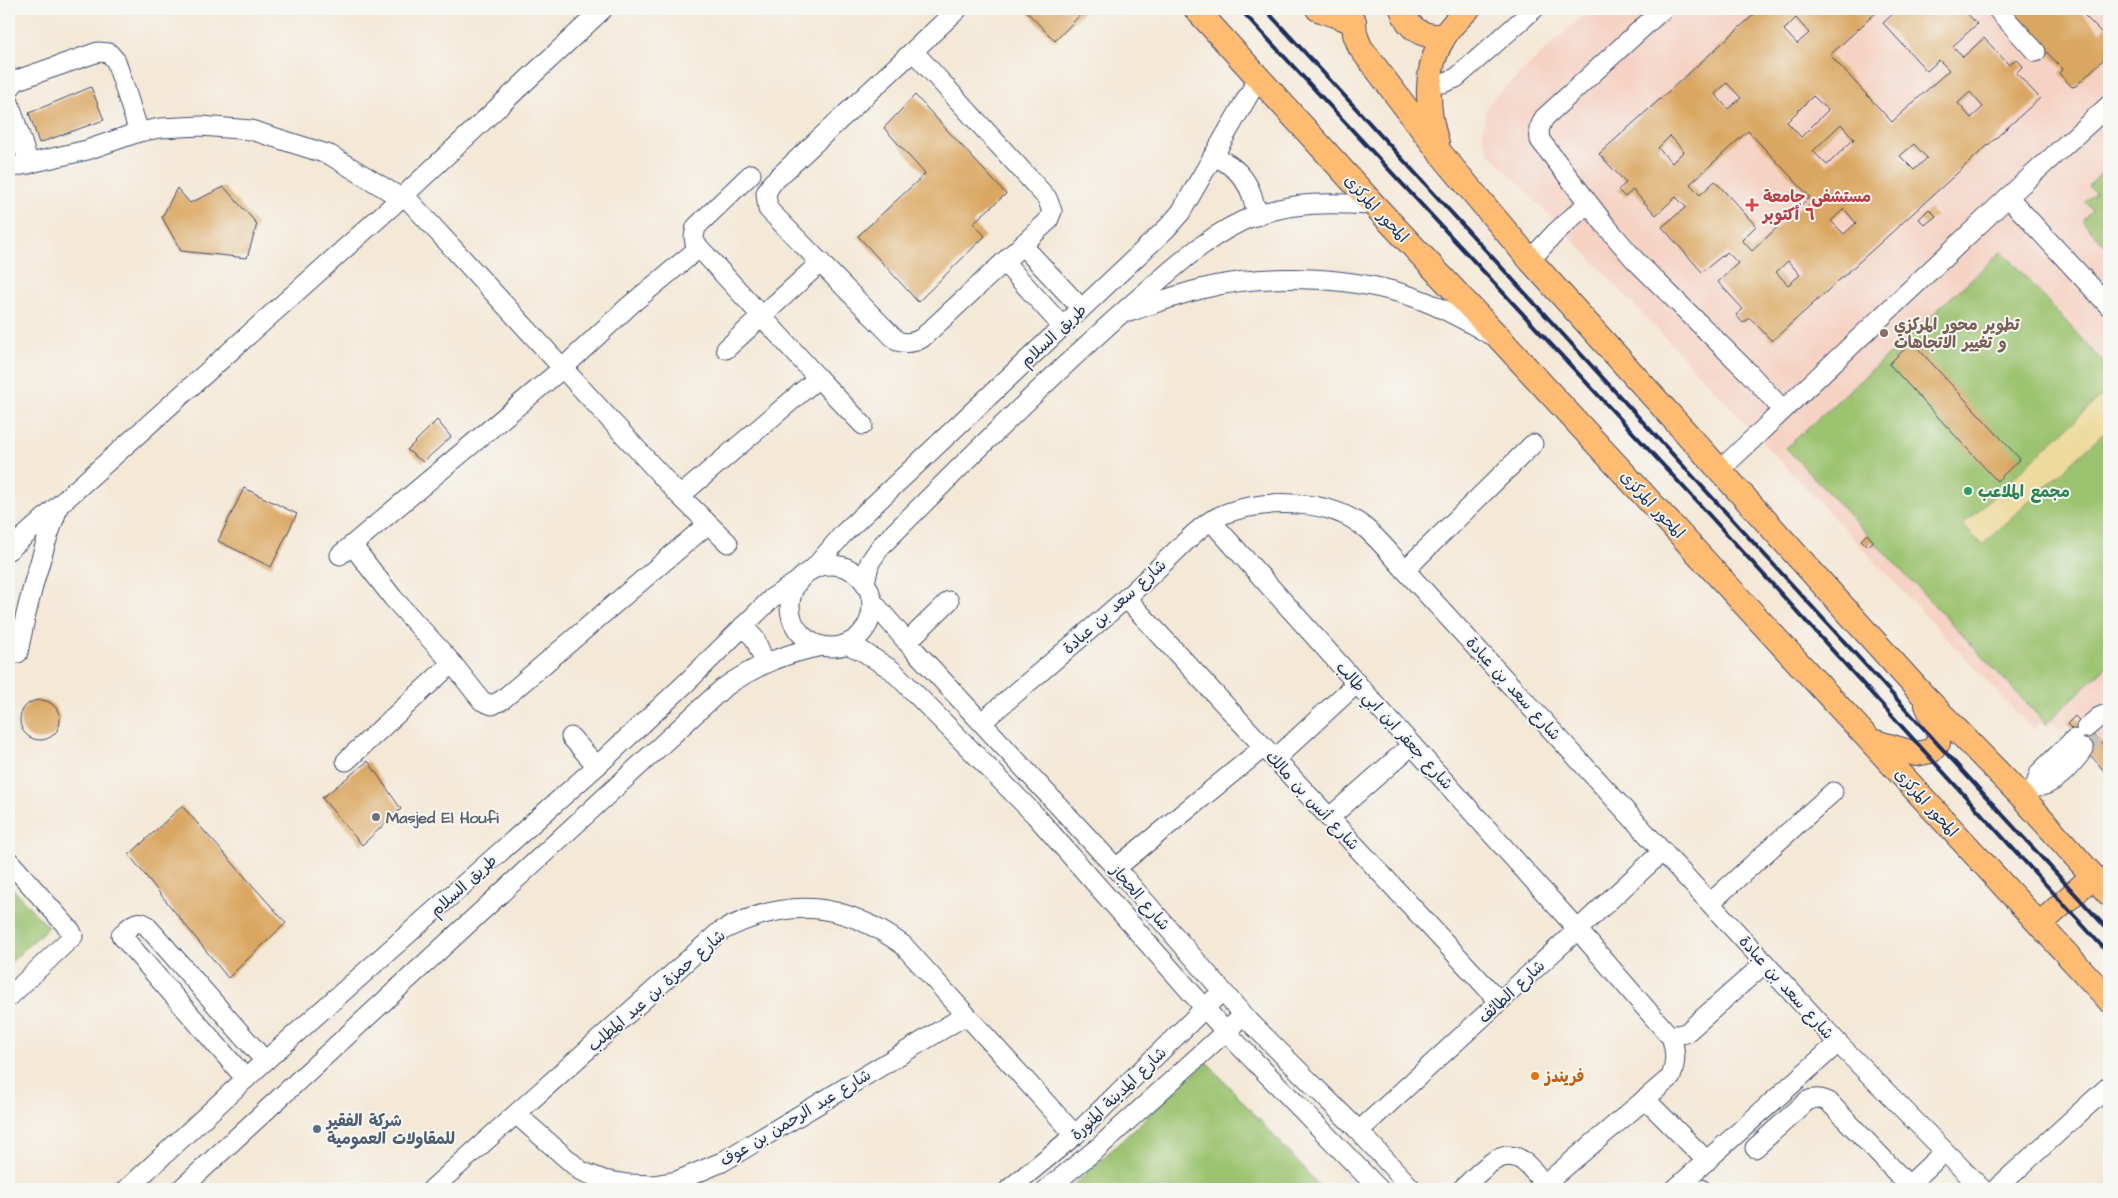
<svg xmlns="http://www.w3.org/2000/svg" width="2118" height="1198" viewBox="0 0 2118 1198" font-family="'Architects Daughter','Playpen Sans Arabic',sans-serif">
  <rect width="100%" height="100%" fill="#f6f6f2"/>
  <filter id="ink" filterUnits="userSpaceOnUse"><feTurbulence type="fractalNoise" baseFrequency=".02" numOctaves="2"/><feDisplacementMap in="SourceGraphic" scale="10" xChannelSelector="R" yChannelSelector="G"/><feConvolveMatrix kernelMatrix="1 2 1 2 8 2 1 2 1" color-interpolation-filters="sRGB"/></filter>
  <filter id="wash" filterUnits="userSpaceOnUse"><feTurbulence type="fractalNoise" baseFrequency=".0096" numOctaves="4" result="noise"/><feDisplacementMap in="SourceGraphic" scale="20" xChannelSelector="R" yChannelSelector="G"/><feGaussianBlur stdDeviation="1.12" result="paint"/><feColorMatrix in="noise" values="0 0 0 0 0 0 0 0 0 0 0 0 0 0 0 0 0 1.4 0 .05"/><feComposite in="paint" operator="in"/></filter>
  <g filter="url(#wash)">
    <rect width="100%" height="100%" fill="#f4e8d6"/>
    <path fill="#f5d2c2" d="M 1589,9 L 2109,9 L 2109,776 L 2070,733 L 2073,730 L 2067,724 L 2061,729 L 2053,722 L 2047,727 L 2041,722 L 2033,730 L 1561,227 L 1489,153 L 1483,136 L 1484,114 L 1489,103 Z"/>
    <g fill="#9bc36f" stroke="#5b7966">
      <path d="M 2109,166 L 2109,250 L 2082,220 L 2092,210 L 2085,202 L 2095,193 L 2088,186 Z"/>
      <path d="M 2002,251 L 2109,369 L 2109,664 L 2046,724 L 1786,448 Z"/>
      <path d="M 9,885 L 48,927 L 9,964 Z"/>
      <path d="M 1207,1062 L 1321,1188 L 1068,1189 L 1079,1180 Z"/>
    </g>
    <path fill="#eeda9e" stroke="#84847e" d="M 2109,389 L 2109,428 L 1982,545 L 1963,525 Z"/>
    <g id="blocks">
      <g fill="#daa762" fill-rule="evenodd">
        <path d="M 1024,9 L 1086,9 L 1055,41 Z"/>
        <path d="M 1760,9 L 1880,9 L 1830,55 L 1892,122 L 1949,70 L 1939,60 L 1927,71 L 1883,23 L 1895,12 L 1892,9 L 1963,9 L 1977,24 L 1953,46 L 1963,57 L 1984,38 L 2009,65 L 2016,59 L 2023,66 L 2016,73 L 2040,98 L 1772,341 L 1750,318 L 1743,323 L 1736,315 L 1743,309 L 1718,282 L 1738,263 L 1727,252 L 1702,272 L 1662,227 L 1686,207 L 1676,197 L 1656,215 L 1633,190 L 1625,197 L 1618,190 L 1626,183 L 1599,154 ZM 1796,18 L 1809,33 L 1797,44 L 1784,30 ZM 1727,83 L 1741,98 L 1728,109 L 1715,94 ZM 1970,92 L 1983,107 L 1971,118 L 1958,103 ZM 1813,96 L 1828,110 L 1801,137 L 1787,122 ZM 1841,124 L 1854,139 L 1827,165 L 1813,151 ZM 1748,131 L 1810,197 L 1752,251 L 1742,240 L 1756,226 L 1715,181 L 1700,195 L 1690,184 ZM 1670,136 L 1684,151 L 1672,163 L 1658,148 ZM 1914,144 L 1927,158 L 1914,170 L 1900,156 ZM 1844,209 L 1856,223 L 1844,234 L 1831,221 ZM 1788,261 L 1800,275 L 1788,285 L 1776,272 Z"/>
        <path d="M 2005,9 L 2078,9 L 2101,32 L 2109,24 L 2109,54 L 2076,86 L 2072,87 L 2059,73 L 2063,69 Z"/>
        <path d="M 91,87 L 104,120 L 39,143 L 29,113 Z"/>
        <path d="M 915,95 L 1006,194 L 973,223 L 985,236 L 918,302 L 858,236 L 925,174 L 884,128 Z"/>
        <path d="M 224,187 L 257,224 L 247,258 L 181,251 L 162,217 L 177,188 L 190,203 Z"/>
        <path d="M 1929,209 L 1936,216 L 1925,225 L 1919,219 Z"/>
        <path d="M 1912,342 L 2020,459 L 1997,481 L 1889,364 Z"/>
        <path d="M 437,420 L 451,437 L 423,462 L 407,450 Z"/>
        <path d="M 244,488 L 297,514 L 271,567 L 218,541 Z"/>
        <path d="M 1867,534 L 1873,541 L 1867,546 L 1861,540 Z"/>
        <circle cx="40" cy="720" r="20"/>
        <path d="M 2075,716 L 2102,744 L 2109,737 L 2109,776 L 2070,733 L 2073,730 L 2067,724 Z"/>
        <path d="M 368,761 L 401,809 L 362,845 L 322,798 Z"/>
        <path d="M 182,806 L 286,923 L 228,978 L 129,855 Z"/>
      </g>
    </g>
  </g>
  <g filter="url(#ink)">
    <use href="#blocks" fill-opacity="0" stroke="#3c4b70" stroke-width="1"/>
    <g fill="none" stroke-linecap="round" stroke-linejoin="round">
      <path stroke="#c9c3be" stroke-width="19" stroke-dasharray="19 9" stroke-linecap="butt" d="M 2084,749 L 2094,736"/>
      <g stroke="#3c4b70" stroke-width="21">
        <g id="minor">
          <path d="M 1663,9 L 1544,118 L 1539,129 L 1540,140 L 1606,226 L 1634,259 L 1749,373 L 1782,409"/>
          <path d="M 1997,9 L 2036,52"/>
          <path d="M 913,51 L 1047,198 L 1052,211 L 1048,221 L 922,338 C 914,343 907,344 897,341 L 768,209 L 766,193 L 772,183 L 958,9"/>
          <path d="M 1429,82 L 1443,83 L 1456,78 L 1534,9"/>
          <path d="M 9,89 L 17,80 L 98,52 L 109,53 L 116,61 L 139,132"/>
          <path d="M 9,102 L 29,164"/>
          <path d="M 1213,156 C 1240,167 1254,187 1256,216"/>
          <path d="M 9,168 L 87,150 L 139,132 L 160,128 L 201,126 L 251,130 L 330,155 L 401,198"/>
          <path d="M 751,174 L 696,227 L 694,237 L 695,243 L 818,378 L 863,425"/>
          <path d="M 404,195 L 680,496 L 728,543"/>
          <path d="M 2008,197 L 2109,306"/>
          <path d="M 1022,245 L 1081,308"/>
          <path d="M 1530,260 L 1556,232 L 1588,203"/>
          <path d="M 1004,262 L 1062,326"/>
          <path d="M 1129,312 C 1153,304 1176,295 1201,289 C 1261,273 1344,276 1404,294 C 1434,303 1462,318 1489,334"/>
          <path d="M 726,349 L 821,262"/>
          <path d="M 1720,470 L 2008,197 L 2109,105"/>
          <path d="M 680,496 L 818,378"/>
          <path d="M 1211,521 L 1578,930 L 1667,1033 L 1671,1036 L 1686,1033 L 1765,963"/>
          <path d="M 352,545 L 393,598 L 452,663 L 482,701 L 492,705 L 502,700 L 708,524"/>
          <path d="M 9,550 L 401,198 L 603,9"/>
          <path d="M 340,555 L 564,367 L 629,306 L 699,248"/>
          <circle cx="831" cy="606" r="41"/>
          <path d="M 815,567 L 843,534 L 1167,228 L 1181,212 L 1259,77"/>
          <path d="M 1405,570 L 1533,444"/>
          <path d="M 865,582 L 870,562 L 881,546 C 963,464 1045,381 1132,304 C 1170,272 1207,234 1254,216 C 1296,201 1331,203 1374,205"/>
          <path d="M 1126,598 L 1499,1001"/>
          <path d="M 873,602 L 907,642 L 1116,868 L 1244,1016 L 1359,1131 L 1412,1189"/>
          <path d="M 743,626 L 755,639 L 765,663"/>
          <path d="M 907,642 L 949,601"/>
          <path d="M 846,644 L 862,651 L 892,670 L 1035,815 L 1225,1031 L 1379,1189"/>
          <path d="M 18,653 C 27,603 40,556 58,508"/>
          <path d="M 982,722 C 1029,681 1078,641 1125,599 C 1143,583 1160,566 1177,550 C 1188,539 1199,528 1212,520 C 1251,498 1323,497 1360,524 C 1376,535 1392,556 1405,570 L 1838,1043 L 1982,1189"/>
          <path d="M 2086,728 L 2099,717 L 2109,713"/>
          <path d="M 571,737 L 597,766"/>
          <path d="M 1275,759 L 1357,683"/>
          <path d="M 346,761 L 452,663"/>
          <path d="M 2035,787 C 2055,787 2072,764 2084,749"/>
          <path d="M 2024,799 L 2035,787 L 2040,772 L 2074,739"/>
          <path d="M 1329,818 L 1412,745"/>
          <path d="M 9,861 L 71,931 L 73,936 L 9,997"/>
          <path d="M 1116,868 L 1264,747"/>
          <path d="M 1710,903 L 1833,792"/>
          <path d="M 246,1079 L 121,935 C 129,928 136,918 146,925 L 265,1061"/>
          <path d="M 1645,1099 L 1707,1161"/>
          <path d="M 516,1114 L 581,1171 L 604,1180 L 628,1184 L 653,1185 L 677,1181 L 722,1162 L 966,1015"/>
          <path d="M 1359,1131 L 1663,851"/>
          <path d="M 1755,1148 L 1807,1101 C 1815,1097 1821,1098 1829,1102 L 1912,1189"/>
          <path d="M 1544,1185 L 1671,1077 C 1676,1062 1676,1052 1671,1036"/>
          <path d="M 1908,1186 L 1944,1152"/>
          <path d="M 127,1189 L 265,1061 L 597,766 L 686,683 L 772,598 L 798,581"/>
          <path d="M 181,1189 L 722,689 C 754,666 785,653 823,646"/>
          <path d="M 432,1189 L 719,932 C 786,897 841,900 903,945 L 1075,1135"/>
          <path d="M 1009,1189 L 1075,1135 L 1214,999"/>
          <path d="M 1047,1189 L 1099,1147 L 1235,1023"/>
          <path d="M 1462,1189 C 1478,1175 1501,1143 1524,1162 C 1533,1169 1541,1180 1548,1189"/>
          <path d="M 1675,1189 L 1838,1043"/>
          <path d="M 1700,1189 L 1701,1189"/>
          <path d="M 1996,1189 L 2109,1086"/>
        </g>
      </g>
      <g stroke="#3c4b70" stroke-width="26">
        <g id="major">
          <path d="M 1196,9 L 1374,205 L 1502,341 L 2109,1000"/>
          <path d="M 1318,9 L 1354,22"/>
          <path d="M 1402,9 C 1408,29 1424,39 1445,35"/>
          <path d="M 1354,22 L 1355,34 L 1360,47 L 1441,154 L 1530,260 L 1921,693 L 2024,799 L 2109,894"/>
          <path d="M 1437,143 C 1426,108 1424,67 1445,35 C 1451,25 1460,17 1468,9"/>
          <path d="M 1872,741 L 1916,754 L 1931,751 L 1938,743 L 1939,733 L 1927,705"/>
          <path d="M 2040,924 L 2093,876"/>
        </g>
      </g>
      <use href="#minor" stroke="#fff" stroke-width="19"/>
      <use href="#major" stroke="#ffbb71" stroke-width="24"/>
      <g stroke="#1b2f5e" stroke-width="4">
        <path d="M 1240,9 L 1701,506 L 2109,954"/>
        <path d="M 1265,9 L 2109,931"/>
      </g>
    </g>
  </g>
  <path fill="#e0444e" stroke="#f6f6f2" stroke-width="2" d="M1749.5 197.5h5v5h5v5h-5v5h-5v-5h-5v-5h5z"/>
  <circle fill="#8d6e63" stroke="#f6f6f2" stroke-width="2" cx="1884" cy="333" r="5"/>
  <circle fill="#2e9e5b" stroke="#f6f6f2" stroke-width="2" cx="1968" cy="491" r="5"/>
  <circle fill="#6b7280" stroke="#f6f6f2" stroke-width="2" cx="376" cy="817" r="5"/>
  <circle fill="#e8710a" stroke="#f6f6f2" stroke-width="2" cx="1535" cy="1076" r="5"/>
  <circle fill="#5c6f8a" stroke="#f6f6f2" stroke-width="2" cx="317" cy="1129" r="5"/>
  <g text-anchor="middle" stroke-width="4" stroke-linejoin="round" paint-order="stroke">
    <g font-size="16" font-weight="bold" fill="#be3a42" stroke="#f6f6f2" text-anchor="start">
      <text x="1763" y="202">مستشفى جامعة<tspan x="1763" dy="18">٦ أكتوبر</tspan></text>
    </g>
    <g font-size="16" fill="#1b2f5e" stroke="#f6f6f2">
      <text transform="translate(1377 208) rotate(47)" y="6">المحور المركزى</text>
      <text transform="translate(1053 335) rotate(-43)" y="6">طريق السلام</text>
      <text transform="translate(1653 504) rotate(47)" y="6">المحور المركزى</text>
      <text transform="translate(1114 606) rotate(-42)" y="6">شارع سعد بن عبادة</text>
      <text transform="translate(1514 688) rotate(48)" y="6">شارع سعد بن عبادة</text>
      <text transform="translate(1395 725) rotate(48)" y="6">شارع جعفر ابن ابي طالب</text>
      <text transform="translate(1313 800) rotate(47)" y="6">شارع أنس بن مالك</text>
      <text transform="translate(1927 802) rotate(48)" y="6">المحور المركزى</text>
      <text transform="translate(463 885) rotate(-42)" y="6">طريق السلام</text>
      <text transform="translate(1141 897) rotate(49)" y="6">شارع الحجاز</text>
      <text transform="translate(1787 987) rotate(48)" y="6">شارع سعد بن عبادة</text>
      <text transform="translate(656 990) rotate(-41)" y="6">شارع حمزة بن عبد المطلب</text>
      <text transform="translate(1511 991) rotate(-43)" y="6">شارع الطائف</text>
      <text transform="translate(1118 1093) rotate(-44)" y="6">شارع المدينة المنورة</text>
      <text transform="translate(795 1117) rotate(-31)" y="6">شارع عبد الرحمن بن عوف</text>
    </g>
    <g font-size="16" font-weight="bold" fill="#785e54" stroke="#f6f6f2" text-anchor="start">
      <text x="1894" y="330">تطوير محور المركزي<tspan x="1894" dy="18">و تغيير الاتجاهات</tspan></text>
    </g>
    <g font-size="16" font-weight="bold" fill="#27864d" stroke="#f6f6f2" text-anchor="start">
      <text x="1978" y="497">مجمع الملاعب</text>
    </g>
    <g font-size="16" font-weight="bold" fill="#5b616d" stroke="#f6f6f2" text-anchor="start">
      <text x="386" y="823">Masjed El Houfi</text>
    </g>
    <g font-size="16" font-weight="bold" fill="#c56008" stroke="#f6f6f2" text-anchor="start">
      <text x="1545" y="1082">فريندز</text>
    </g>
    <g font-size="16" font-weight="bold" fill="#4e5e75" stroke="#f6f6f2" text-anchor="start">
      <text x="327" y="1126">شركة الفقير<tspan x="327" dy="18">للمقاولات العمومية</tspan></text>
    </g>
  </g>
  <rect width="2118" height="1198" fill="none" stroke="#f6f6f2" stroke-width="30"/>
</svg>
